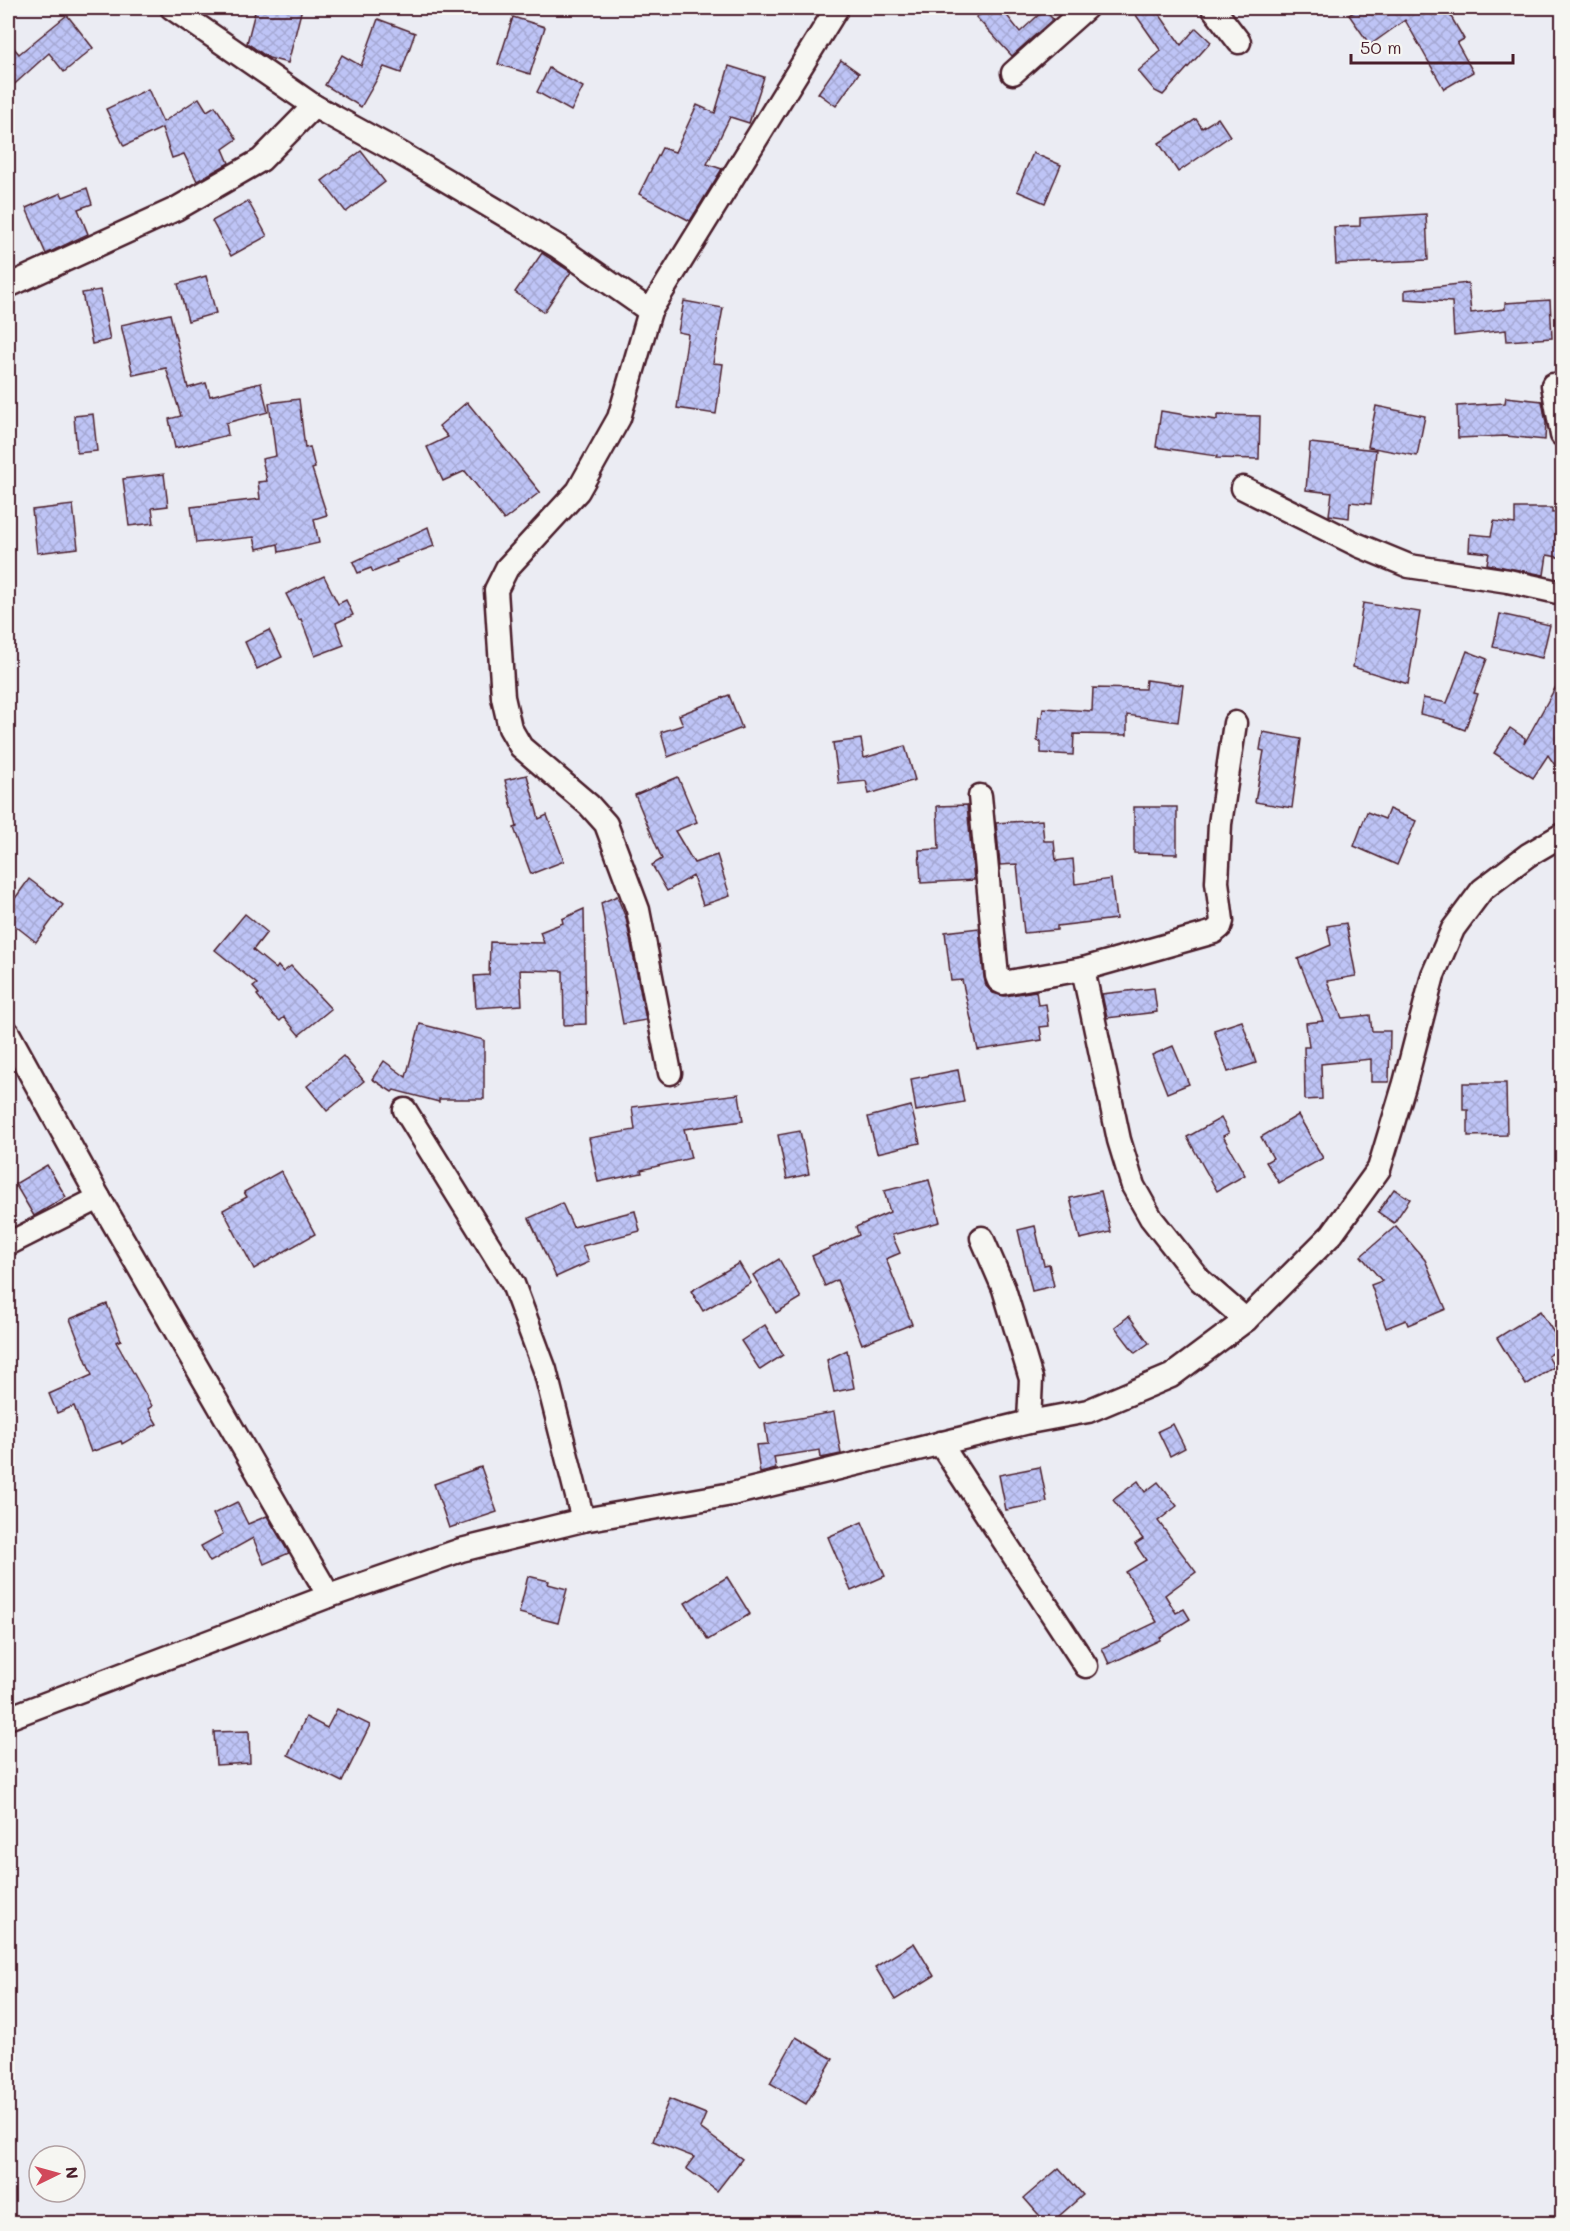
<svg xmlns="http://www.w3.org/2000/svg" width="1570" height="2231" viewBox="0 0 1570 2231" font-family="Mali,sans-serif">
  <defs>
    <pattern id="building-cross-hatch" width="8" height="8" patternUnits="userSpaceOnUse" patternTransform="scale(1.5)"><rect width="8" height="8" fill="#bec4f6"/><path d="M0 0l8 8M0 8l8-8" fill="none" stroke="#a5a8d3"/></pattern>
  </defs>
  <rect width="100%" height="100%" fill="#ebecf3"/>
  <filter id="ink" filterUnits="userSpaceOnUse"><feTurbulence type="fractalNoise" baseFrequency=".0167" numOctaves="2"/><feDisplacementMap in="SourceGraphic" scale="12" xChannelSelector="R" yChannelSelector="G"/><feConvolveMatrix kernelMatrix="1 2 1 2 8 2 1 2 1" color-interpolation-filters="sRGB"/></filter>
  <g filter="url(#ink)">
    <g fill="url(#building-cross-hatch)" stroke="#4a1f2b" stroke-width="1.5">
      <path d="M 256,8 L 302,8 L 288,63 L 269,58 L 247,43 Z"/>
      <path d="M 988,8 L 1001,8 L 1020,32 L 1044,10 L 1053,19 L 1012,56 L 976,17 Z"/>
      <path d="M 1131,8 L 1155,8 L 1181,45 L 1196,28 L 1211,42 L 1163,95 L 1155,91 L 1138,71 L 1161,51 Z"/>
      <path d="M 1360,8 L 1446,8 L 1464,39 L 1457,43 L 1473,72 L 1444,89 L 1405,20 L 1370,45 L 1349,15 Z"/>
      <path d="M 67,15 L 93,48 L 64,72 L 49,53 L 8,90 L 8,41 L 19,54 Z"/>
      <path d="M 513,17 L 545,27 L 530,74 L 498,64 Z"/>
      <path d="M 378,19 L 415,33 L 401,73 L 384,67 L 361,107 L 325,85 L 342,55 L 361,66 Z"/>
      <path d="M 841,60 L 859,73 L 836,106 L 818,93 Z"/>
      <path d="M 729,66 L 764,77 L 749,123 L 730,117 L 707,164 L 722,169 L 690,221 L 639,194 L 662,148 L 675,152 L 697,105 L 715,113 Z"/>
      <path d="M 549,68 L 583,87 L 571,111 L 537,92 Z"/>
      <path d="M 148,89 L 163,122 L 199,98 L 207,111 L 215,106 L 237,139 L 223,149 L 229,163 L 197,181 L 184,154 L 172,158 L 162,128 L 124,146 L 106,109 Z"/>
      <path d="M 1218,118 L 1230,136 L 1178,172 L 1159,143 L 1196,119 L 1202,128 Z"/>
      <path d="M 361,151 L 385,182 L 346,212 L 322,181 Z"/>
      <path d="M 1033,153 L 1061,165 L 1045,203 L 1017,191 Z"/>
      <path d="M 87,188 L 92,204 L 78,209 L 88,234 L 46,254 L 26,208 L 61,193 L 63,197 Z"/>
      <path d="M 248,201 L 267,236 L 231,256 L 212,221 Z"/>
      <path d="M 1426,214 L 1428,260 L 1336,264 L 1334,227 L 1360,226 L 1360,218 Z"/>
      <path d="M 542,253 L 571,272 L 544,312 L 515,292 Z"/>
      <path d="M 206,276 L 216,313 L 188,321 L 178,284 Z"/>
      <path d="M 1468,283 L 1471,313 L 1505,309 L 1505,303 L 1550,300 L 1552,338 L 1507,341 L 1506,330 L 1454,336 L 1452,302 L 1405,299 L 1405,290 Z"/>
      <path d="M 100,290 L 110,340 L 92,344 L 82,293 Z"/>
      <path d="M 684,301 L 723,308 L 713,363 L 723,364 L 716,414 L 677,408 L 688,334 L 678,332 Z"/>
      <path d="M 170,314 L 188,388 L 206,383 L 210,396 L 261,383 L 268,412 L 226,423 L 228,435 L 175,448 L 169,419 L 181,416 L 166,368 L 133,375 L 121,325 Z"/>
      <path d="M 1506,397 L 1542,401 L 1546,423 L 1545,440 L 1506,436 L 1458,438 L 1457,406 L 1505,403 Z"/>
      <path d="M 299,399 L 305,448 L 310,447 L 315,468 L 312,469 L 327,515 L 314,519 L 319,543 L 279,552 L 278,544 L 257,549 L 254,537 L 196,543 L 191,507 L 260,499 L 258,482 L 267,481 L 262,459 L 276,456 L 269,403 Z"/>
      <path d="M 467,402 L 540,492 L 504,520 L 465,471 L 443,481 L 427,447 L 448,437 L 439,426 Z"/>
      <path d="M 1376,406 L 1425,416 L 1417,456 L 1368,447 Z"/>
      <path d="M 1161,411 L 1217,420 L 1217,415 L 1260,416 L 1259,459 L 1216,458 L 1217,456 L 1156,447 Z"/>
      <path d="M 93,414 L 97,451 L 77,453 L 74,416 Z"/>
      <path d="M 1310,443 L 1376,450 L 1371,504 L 1350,502 L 1349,518 L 1329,515 L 1332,493 L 1306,490 Z"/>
      <path d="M 164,474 L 168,506 L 152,508 L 154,523 L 129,526 L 123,479 Z"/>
      <path d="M 73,505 L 78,548 L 37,553 L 32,510 Z"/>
      <path d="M 1515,508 L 1552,508 L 1552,513 L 1563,512 L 1563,558 L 1547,555 L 1544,575 L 1487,564 L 1489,553 L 1469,551 L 1470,534 L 1491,536 L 1494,521 L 1515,524 Z"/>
      <path d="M 428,527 L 434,546 L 396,560 L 397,562 L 373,572 L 371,568 L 358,573 L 353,562 Z"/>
      <path d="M 324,576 L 338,604 L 346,600 L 353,615 L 336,623 L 344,645 L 315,656 L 301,619 L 299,620 L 286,594 Z"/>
      <path d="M 1363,603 L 1420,612 L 1408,684 L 1353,667 Z"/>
      <path d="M 1500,614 L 1550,625 L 1542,658 L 1493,647 Z"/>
      <path d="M 269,630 L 282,657 L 257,669 L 245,642 Z"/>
      <path d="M 1467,651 L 1487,659 L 1474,693 L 1478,694 L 1465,730 L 1444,722 L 1445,720 L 1420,714 L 1423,698 L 1447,703 Z"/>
      <path d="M 1563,674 L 1563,777 L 1548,755 L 1533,778 L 1494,753 L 1510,728 L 1525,738 L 1524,744 Z"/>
      <path d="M 1146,680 L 1183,685 L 1178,722 L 1127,715 L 1127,735 L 1074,734 L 1073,755 L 1041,753 L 1041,742 L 1037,741 L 1039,717 L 1042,717 L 1043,708 L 1092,711 L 1093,688 L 1145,689 Z"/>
      <path d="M 729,695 L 742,728 L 668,757 L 661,732 L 683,725 L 679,715 Z"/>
      <path d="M 1263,732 L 1301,739 L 1292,808 L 1255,802 L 1264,751 L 1260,750 Z"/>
      <path d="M 861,739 L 864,758 L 905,746 L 915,780 L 869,794 L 866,781 L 839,784 L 833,743 Z"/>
      <path d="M 527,775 L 539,819 L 547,815 L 564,861 L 531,874 L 514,828 L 517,827 L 505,780 Z"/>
      <path d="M 678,777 L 697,822 L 675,831 L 694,863 L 717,855 L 730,896 L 703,905 L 693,876 L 667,891 L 652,865 L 662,859 L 635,795 Z"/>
      <path d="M 967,805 L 974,880 L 921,883 L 919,850 L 939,849 L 937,806 Z"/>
      <path d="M 1134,807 L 1177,807 L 1177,854 L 1134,853 Z"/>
      <path d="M 1389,809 L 1416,821 L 1397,865 L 1354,846 L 1367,812 L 1385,819 Z"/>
      <path d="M 1042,820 L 1044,841 L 1054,841 L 1056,861 L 1073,859 L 1075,884 L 1111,879 L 1116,919 L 1057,926 L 1057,930 L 1024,933 L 1017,864 L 1000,865 L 996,823 Z"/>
      <path d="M 29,879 L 63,905 L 36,942 L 8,920 L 8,908 Z"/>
      <path d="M 617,896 L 626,918 L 646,1020 L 623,1024 L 601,903 Z"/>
      <path d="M 584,909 L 586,1024 L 564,1025 L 563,971 L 520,970 L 522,1005 L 476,1008 L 474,976 L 489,975 L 490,942 L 544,943 L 540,932 L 563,923 L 562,919 Z"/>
      <path d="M 245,914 L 267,932 L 253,950 L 276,969 L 278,966 L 283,972 L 291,966 L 331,1009 L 299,1035 L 284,1017 L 280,1021 L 272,1014 L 257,995 L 259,994 L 253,987 L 257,984 L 215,950 Z"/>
      <path d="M 1346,923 L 1356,976 L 1327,981 L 1342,1018 L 1370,1015 L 1372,1031 L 1390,1031 L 1389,1082 L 1371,1082 L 1371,1059 L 1321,1064 L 1322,1099 L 1305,1100 L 1304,1047 L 1309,1047 L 1306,1023 L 1323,1021 L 1298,959 L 1331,945 L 1327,926 Z"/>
      <path d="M 979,928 L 984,977 L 986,986 L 993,993 L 1005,996 L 1036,991 L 1038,1005 L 1046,1004 L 1049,1026 L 1040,1027 L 1042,1040 L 978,1050 L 962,980 L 951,981 L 945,932 Z"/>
      <path d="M 1154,988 L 1157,1012 L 1107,1018 L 1102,994 Z"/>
      <path d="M 1242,1021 L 1256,1063 L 1228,1072 L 1214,1030 Z"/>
      <path d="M 420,1024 L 484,1040 L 484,1099 L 439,1099 L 439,1102 L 394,1090 L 392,1092 L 372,1079 L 384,1061 L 406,1077 Z"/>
      <path d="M 1173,1046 L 1189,1084 L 1167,1093 L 1152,1055 Z"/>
      <path d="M 343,1056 L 364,1081 L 327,1111 L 307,1086 Z"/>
      <path d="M 958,1070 L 964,1102 L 916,1111 L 911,1079 Z"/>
      <path d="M 1463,1083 L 1506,1083 L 1507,1135 L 1468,1136 L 1468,1110 L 1463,1110 Z"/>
      <path d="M 739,1094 L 743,1121 L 684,1129 L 691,1158 L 641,1170 L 642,1173 L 598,1182 L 589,1138 L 635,1130 L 632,1107 Z"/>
      <path d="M 911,1106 L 920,1143 L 877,1153 L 868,1117 Z"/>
      <path d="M 1298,1115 L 1323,1158 L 1279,1183 L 1266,1162 L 1273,1158 L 1261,1137 Z"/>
      <path d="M 1221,1118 L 1229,1133 L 1223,1136 L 1245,1175 L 1217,1191 L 1187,1137 Z"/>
      <path d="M 800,1131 L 809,1174 L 787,1179 L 778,1135 Z"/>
      <path d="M 47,1165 L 66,1197 L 34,1216 L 15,1184 Z"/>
      <path d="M 281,1171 L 315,1234 L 254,1269 L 223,1210 L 247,1197 L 244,1192 Z"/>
      <path d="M 929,1180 L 940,1222 L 892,1235 L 900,1253 L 886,1259 L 912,1324 L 862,1344 L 837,1280 L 825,1286 L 812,1256 L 859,1235 L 856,1227 L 890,1212 L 884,1191 Z"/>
      <path d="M 1394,1189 L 1410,1199 L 1394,1223 L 1378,1212 Z"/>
      <path d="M 1101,1191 L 1111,1232 L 1080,1239 L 1070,1198 Z"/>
      <path d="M 562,1203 L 573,1227 L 635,1211 L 640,1231 L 582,1246 L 589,1262 L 556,1277 L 529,1218 Z"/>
      <path d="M 1035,1226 L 1044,1265 L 1049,1264 L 1054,1286 L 1032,1291 L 1018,1230 Z"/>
      <path d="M 1396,1226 L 1425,1260 L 1446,1309 L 1408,1325 L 1406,1320 L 1386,1328 L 1371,1285 L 1382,1281 L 1361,1256 Z"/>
      <path d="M 779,1259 L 801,1298 L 776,1313 L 753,1275 Z"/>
      <path d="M 739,1263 L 751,1283 L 703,1311 L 691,1291 Z"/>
      <path d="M 107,1304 L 121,1340 L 116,1342 L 152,1406 L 148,1409 L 157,1424 L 122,1444 L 121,1441 L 91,1452 L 74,1406 L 57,1413 L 49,1394 L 92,1375 L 70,1319 Z"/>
      <path d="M 1540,1311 L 1563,1347 L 1548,1356 L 1554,1367 L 1526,1385 L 1497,1338 Z"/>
      <path d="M 1129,1316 L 1149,1343 L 1135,1353 L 1115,1327 Z"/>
      <path d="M 765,1325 L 783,1355 L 760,1370 L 741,1341 Z"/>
      <path d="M 847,1350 L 854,1388 L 834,1392 L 827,1360 Z"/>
      <path d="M 834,1412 L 841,1454 L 821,1458 L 820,1450 L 774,1457 L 776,1469 L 760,1473 L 756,1445 L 768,1444 L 765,1424 Z"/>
      <path d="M 1173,1424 L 1185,1448 L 1170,1456 L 1158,1431 Z"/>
      <path d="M 481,1467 L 497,1512 L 449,1528 L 434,1484 Z"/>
      <path d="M 1040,1467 L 1047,1502 L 1006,1510 L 999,1475 Z"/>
      <path d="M 1138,1481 L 1145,1492 L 1158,1482 L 1177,1506 L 1158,1521 L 1196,1572 L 1165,1595 L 1176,1613 L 1184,1609 L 1190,1619 L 1160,1638 L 1160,1640 L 1109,1664 L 1102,1648 L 1157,1622 L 1126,1572 L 1146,1560 L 1135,1544 L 1143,1539 L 1113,1500 Z"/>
      <path d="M 237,1502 L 248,1524 L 267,1516 L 289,1553 L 264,1564 L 253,1538 L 210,1562 L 201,1546 L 223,1534 L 213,1514 Z"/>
      <path d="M 862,1522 L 885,1576 L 851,1591 L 828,1537 Z"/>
      <path d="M 528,1576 L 549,1581 L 548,1584 L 567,1589 L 558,1623 L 519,1613 Z"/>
      <path d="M 727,1577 L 750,1614 L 708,1640 L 685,1603 Z"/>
      <path d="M 337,1709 L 370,1725 L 342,1782 L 288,1755 L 306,1717 L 327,1728 Z"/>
      <path d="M 249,1731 L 250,1763 L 216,1765 L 214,1732 Z"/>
      <path d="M 914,1943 L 934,1976 L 895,2000 L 875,1967 Z"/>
      <path d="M 796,2037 L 833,2059 L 806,2104 L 770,2083 Z"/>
      <path d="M 669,2099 L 706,2114 L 700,2128 L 742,2159 L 717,2191 L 686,2168 L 694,2157 L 653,2141 Z"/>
      <path d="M 1059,2168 L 1083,2195 L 1051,2223 L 1046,2223 L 1024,2198 Z"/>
    </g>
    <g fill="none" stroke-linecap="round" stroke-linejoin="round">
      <g stroke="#4a1f2b" stroke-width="27">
        <g id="minor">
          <path d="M 172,8 L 314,106 L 400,153 L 557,246 L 650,311"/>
          <path d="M 1213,8 L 1239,42"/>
          <path d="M 1013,73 L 1086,8"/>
          <path d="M 8,286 L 176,209 L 261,160 L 314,106"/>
          <path d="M 1553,385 L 1562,435"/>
          <path d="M 1243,488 L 1358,545 L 1409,566 L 1508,581 L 1562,593"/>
          <path d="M 980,796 L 997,976 L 999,981 L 1003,983 L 1083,969 L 1214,932 L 1220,927 L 1222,921 L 1217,882 L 1220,824 L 1235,723"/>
          <path d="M 1083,969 L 1119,1140 L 1133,1186 L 1151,1218 L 1200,1280 L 1246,1320"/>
          <path d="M 8,1033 L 99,1198 L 329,1596"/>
          <path d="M 670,1073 L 638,910 L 606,824 L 589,805 L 521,747 L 510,728 L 503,697 L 496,590 L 507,568 L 578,491 L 619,418 L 650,311 L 837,8"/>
          <path d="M 405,1110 L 513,1284 L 545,1370 L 583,1520"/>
          <path d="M 982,1238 L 1004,1289 L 1031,1379 L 1029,1422"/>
          <path d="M 8,1244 L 99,1198"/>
          <path d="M 940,1443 L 1086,1666"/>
          <path d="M 8,1718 L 329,1596 L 461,1550 L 583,1520 L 732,1494 L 1029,1422 L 1088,1411 L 1171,1376 L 1246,1320 L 1332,1234 L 1379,1169 L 1405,1083 L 1433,975 L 1453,929 L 1482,890 L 1528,855 L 1562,835"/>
        </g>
      </g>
      <use href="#minor" stroke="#f6f6f2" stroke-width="22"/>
    </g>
  </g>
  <rect width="1570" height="2231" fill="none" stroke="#f6f6f2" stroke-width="30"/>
  <rect x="15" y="15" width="1540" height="2201" fill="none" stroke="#4a1f2b" stroke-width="2" filter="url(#ink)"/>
  <g transform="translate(57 2174) rotate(85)"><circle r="28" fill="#f6f6f2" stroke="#b1a0a2" stroke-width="1.5"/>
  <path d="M0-4.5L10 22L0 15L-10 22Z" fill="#d1495b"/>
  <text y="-9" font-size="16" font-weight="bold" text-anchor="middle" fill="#4a1f2b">N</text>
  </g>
  <path d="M1351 54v9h162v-9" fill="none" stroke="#4a1f2b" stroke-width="3"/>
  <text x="1360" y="54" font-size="18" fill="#4a1f2b" stroke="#f6f6f2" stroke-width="4.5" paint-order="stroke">50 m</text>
</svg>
